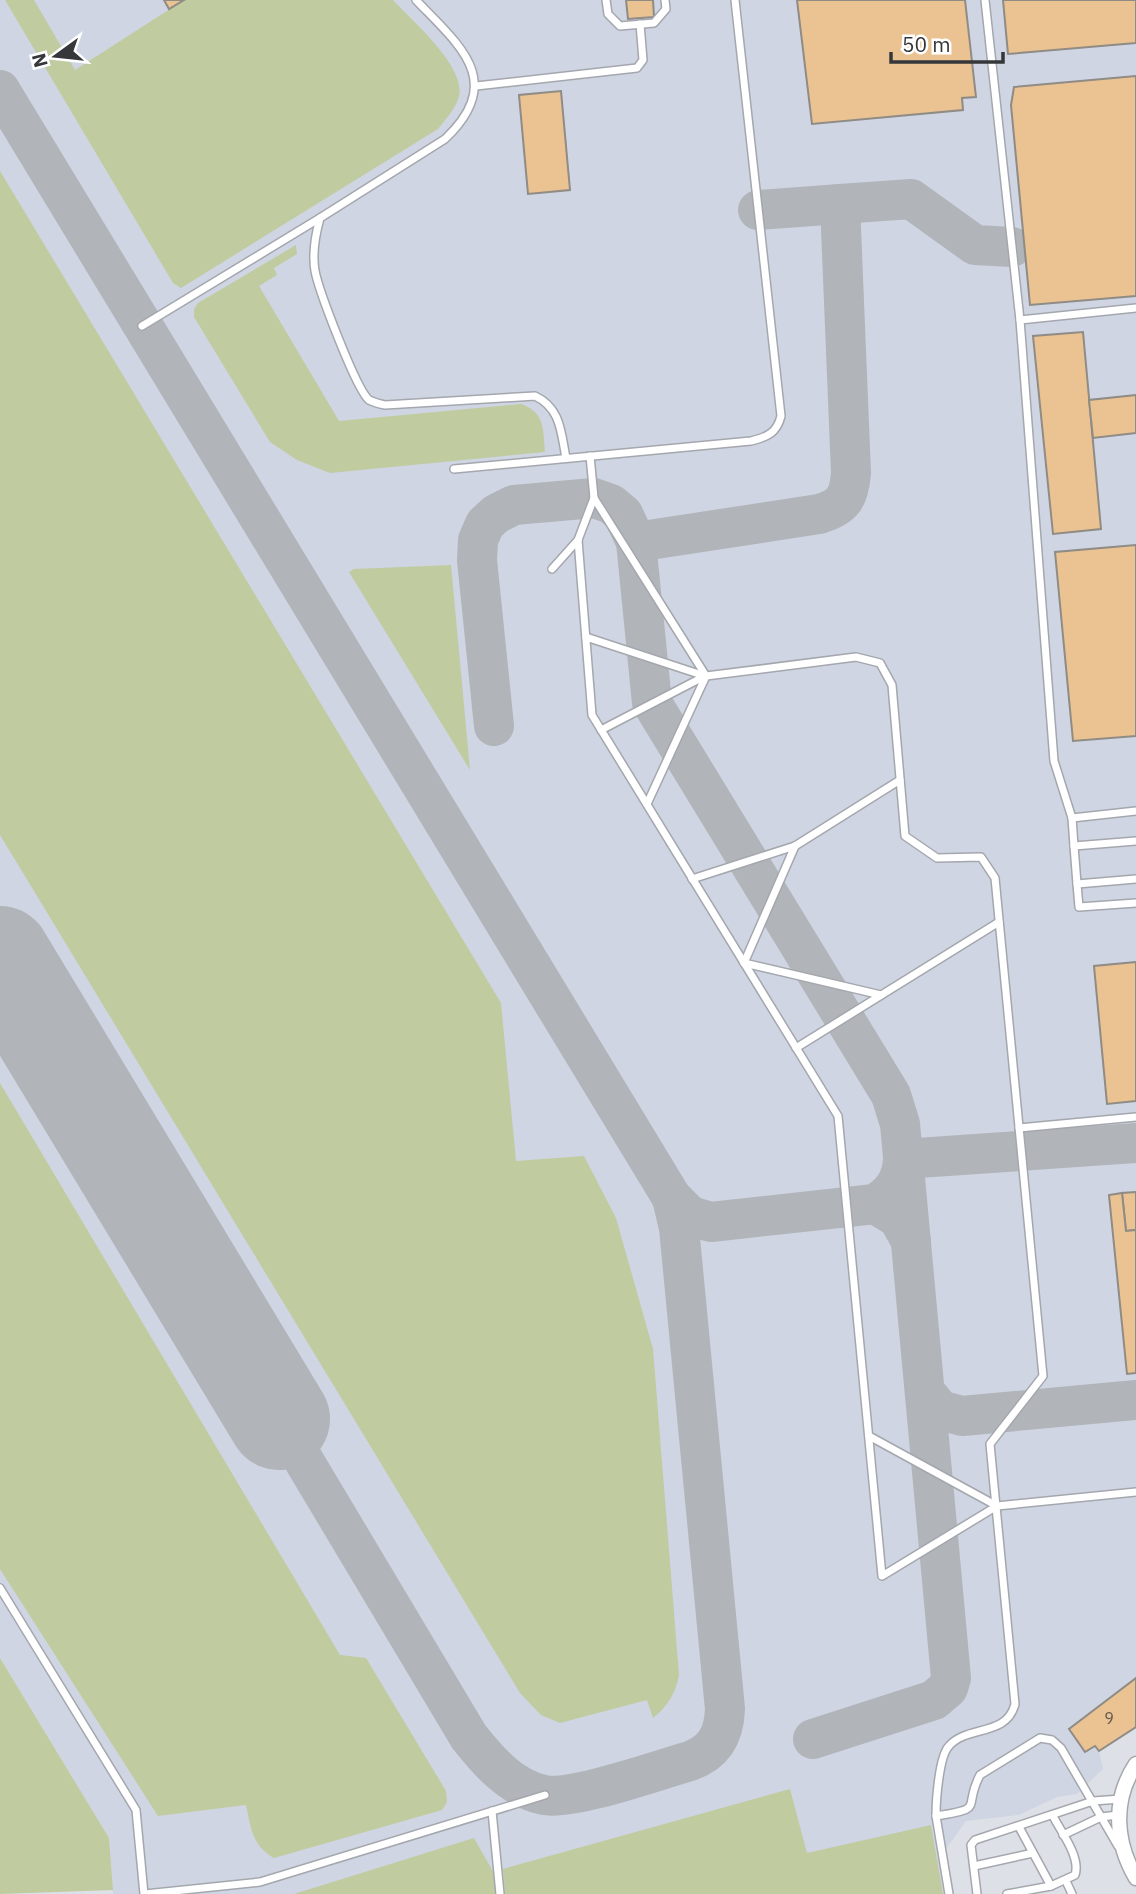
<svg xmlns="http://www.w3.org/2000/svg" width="1136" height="1894" viewBox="0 0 1136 1894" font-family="'IBM Plex Sans',sans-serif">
  <rect width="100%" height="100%" fill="#dde0e6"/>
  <path fill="#cfd5e2" d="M 0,0 L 1136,0 L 1136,1727 L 1099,1751 L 1103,1769 L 1077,1794 L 1057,1797 L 1019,1815 L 966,1821 L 946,1849 L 954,1894 L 113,1894 L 109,1838 L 0,1658 Z"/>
  <g fill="#c0cba0">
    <path d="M 5,0 L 34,0 L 75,70 L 184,0 L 393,0 C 412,21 466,66 459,96 C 456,108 446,119 438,129 L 181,288 L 173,283 Z"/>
    <path d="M 0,171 L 501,1003 L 516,1161 L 584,1156 L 616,1218 L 653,1349 L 679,1675 C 676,1693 667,1707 653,1718 L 647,1700 L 560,1723 L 541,1715 L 520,1693 L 0,835 Z"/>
    <path d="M 296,245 L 297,254 L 274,268 L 277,275 L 259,286 L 339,421 L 521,404 C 545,412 543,429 545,452 L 330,473 L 297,460 L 270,442 L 194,317 L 194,309 L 198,303 Z"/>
    <path d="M 451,565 L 470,770 L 349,572 L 354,569 Z"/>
    <path d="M 0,1083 L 340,1655 L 366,1658 L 446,1791 L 447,1802 L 442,1810 L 274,1858 C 252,1846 251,1828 246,1805 L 158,1816 L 0,1569 Z"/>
    <path d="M 0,1658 L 109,1838 L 113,1890 L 0,1894 Z"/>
    <path d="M 790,1789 L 807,1853 L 931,1825 L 943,1894 L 505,1894 L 503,1869 Z"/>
    <path d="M 474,1838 L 496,1877 L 497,1894 L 294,1894 Z"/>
  </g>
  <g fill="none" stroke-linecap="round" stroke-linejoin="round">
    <g stroke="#b1b4b9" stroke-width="40">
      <path d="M 0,90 L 672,1198 L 679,1228 L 725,1709 C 724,1735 715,1752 690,1761 C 658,1770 572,1801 544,1795 C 511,1788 489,1762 469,1737 L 279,1419"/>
      <path d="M 840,204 L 911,199 L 975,245 L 1012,247"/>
      <path d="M 636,542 L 819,514 C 843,507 849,498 851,473 L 840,204 L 758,210"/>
      <path d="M 494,726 L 477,560 L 478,540 L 485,524 L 496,514 L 514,505 L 594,498 L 611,504 L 623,514 L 636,542 L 652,703 L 891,1095 L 900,1124 L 951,1678 L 948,1688 L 934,1700 L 813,1739"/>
      <path d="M 672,1198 L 690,1216 L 711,1222 L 875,1204"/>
      <path d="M 911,1241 L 898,1218 L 875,1204 C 893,1193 902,1180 903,1159 L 1136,1143"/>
      <path d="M 926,1393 L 940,1410 L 962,1416 L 1136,1400"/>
    </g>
    <path stroke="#b1b4b9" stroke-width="102" d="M 0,957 L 279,1419"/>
  </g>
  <g fill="#ebc291" stroke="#8f8b85" stroke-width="2">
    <path d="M 164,0 L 184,0 L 169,9 Z"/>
    <path d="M 626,0 L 653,0 L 654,17 L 628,19 Z"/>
    <path d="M 797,0 L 965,0 L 976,97 L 962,98 L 963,110 L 812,124 Z"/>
    <path d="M 1003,0 L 1136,0 L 1136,43 L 1008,54 Z"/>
    <path d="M 1136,76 L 1136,296 L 1030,305 L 1011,105 L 1014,87 Z"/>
    <path d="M 561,91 L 570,190 L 528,194 L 519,95 Z"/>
    <path d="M 1083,332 L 1101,529 L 1053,534 L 1033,336 Z"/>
    <path d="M 1136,395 L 1136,433 L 1093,438 L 1089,400 Z"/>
    <path d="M 1136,545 L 1136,736 L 1073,741 L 1055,552 Z"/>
    <path d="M 1136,962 L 1136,1101 L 1107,1104 L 1094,966 Z"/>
    <path d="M 1136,1192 L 1136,1230 L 1126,1231 L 1122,1193 Z"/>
    <path d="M 1122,1193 L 1126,1231 L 1136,1230 L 1136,1373 L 1127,1374 L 1109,1195 Z"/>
    <path d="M 1136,1678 L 1136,1727 L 1099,1751 L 1095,1746 L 1085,1752 L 1069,1729 Z"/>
  </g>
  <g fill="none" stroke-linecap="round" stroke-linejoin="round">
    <g stroke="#a4a7ad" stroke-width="10">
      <g id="service">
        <path d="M 416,0 C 460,46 506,81 445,139 L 320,218 C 315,236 312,253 315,271 C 319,291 356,389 369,400 C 373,402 380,404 385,405 L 535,396 C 561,408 561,433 566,458"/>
        <path d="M 606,0 L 608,14 L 620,26 L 654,23 L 666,9 L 665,0"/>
        <path d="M 985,0 L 1020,320"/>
        <path d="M 476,86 L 637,68 L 643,60 L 640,24"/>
        <path d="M 142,326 L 320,218"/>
        <path d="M 590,456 L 594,498 L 706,676 L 856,657 L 880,663 L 892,685 L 905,836 L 937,858 L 981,857 L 995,878 L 1043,1376 L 990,1444 L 1015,1704 C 1007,1737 967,1725 949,1746 C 939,1756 936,1801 936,1816 C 987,1808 962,1809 980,1775 L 1040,1738 L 1052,1740 L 1061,1748 L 1118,1846"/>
        <path d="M 454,469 L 751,441 C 767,437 777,433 781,416 L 735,0"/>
        <path d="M 594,498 L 578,540 L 592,715 L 838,1116 L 882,1576 L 997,1506 L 1136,1492"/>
        <path d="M 552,569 L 578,540"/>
        <path d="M 586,637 L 705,676"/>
        <path d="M 601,730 L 705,676"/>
        <path d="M 647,804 L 706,676"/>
        <path d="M 1136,811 L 1072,818 L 1074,846 L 1136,841"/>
        <path d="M 1072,818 L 1054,761 L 1020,320 L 1136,308"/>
        <path d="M 795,846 L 744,963 L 881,995"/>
        <path d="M 1074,846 L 1077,884 L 1136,879"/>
        <path d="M 692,879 L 795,846 L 900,780"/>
        <path d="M 1077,884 L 1079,907 L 1136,903"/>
        <path d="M 796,1048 L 999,922"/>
        <path d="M 1019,1128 L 1136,1117"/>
        <path d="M 869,1436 L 997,1506"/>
        <path d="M 0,1588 L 136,1810 L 144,1894"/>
        <path d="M 492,1811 L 500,1894"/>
        <path d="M 936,1816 L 949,1894"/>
        <path d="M 1019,1827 L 1051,1886"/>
        <path d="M 1063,1835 L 1101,1817 L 1118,1815"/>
        <path d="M 974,1866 L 1033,1853"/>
        <path d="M 1066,1881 L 1072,1894"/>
        <path d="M 145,1894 L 260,1882 L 545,1795"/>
        <path d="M 977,1894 L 971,1845 L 975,1840 L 1093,1801 L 1121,1799"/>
        <path d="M 1007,1894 L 1051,1886 L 1075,1875 C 1081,1857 1061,1832 1053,1816"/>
      </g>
    </g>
    <g stroke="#a4a7ad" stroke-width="17">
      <path id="minor" d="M 1136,1764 C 1112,1800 1115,1842 1136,1878"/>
    </g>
    <use href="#service" stroke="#fff" stroke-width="7"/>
    <use href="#minor" stroke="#fff" stroke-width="14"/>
  </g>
  <g text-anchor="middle" stroke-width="7" stroke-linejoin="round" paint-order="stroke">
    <g font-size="16" fill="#635a50">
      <text x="1109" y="1724">9</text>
    </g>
  </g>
  <g transform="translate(56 56) rotate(255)" stroke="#ffffff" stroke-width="5" paint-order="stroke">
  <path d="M0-5L12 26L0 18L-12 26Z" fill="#36373a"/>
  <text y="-10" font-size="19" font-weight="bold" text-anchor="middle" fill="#36373a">N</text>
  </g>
  <path d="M891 52v10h112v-10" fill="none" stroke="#36373a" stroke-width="3.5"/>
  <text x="902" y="52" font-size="21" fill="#36373a" stroke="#ffffff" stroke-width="5" paint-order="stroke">50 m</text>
</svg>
